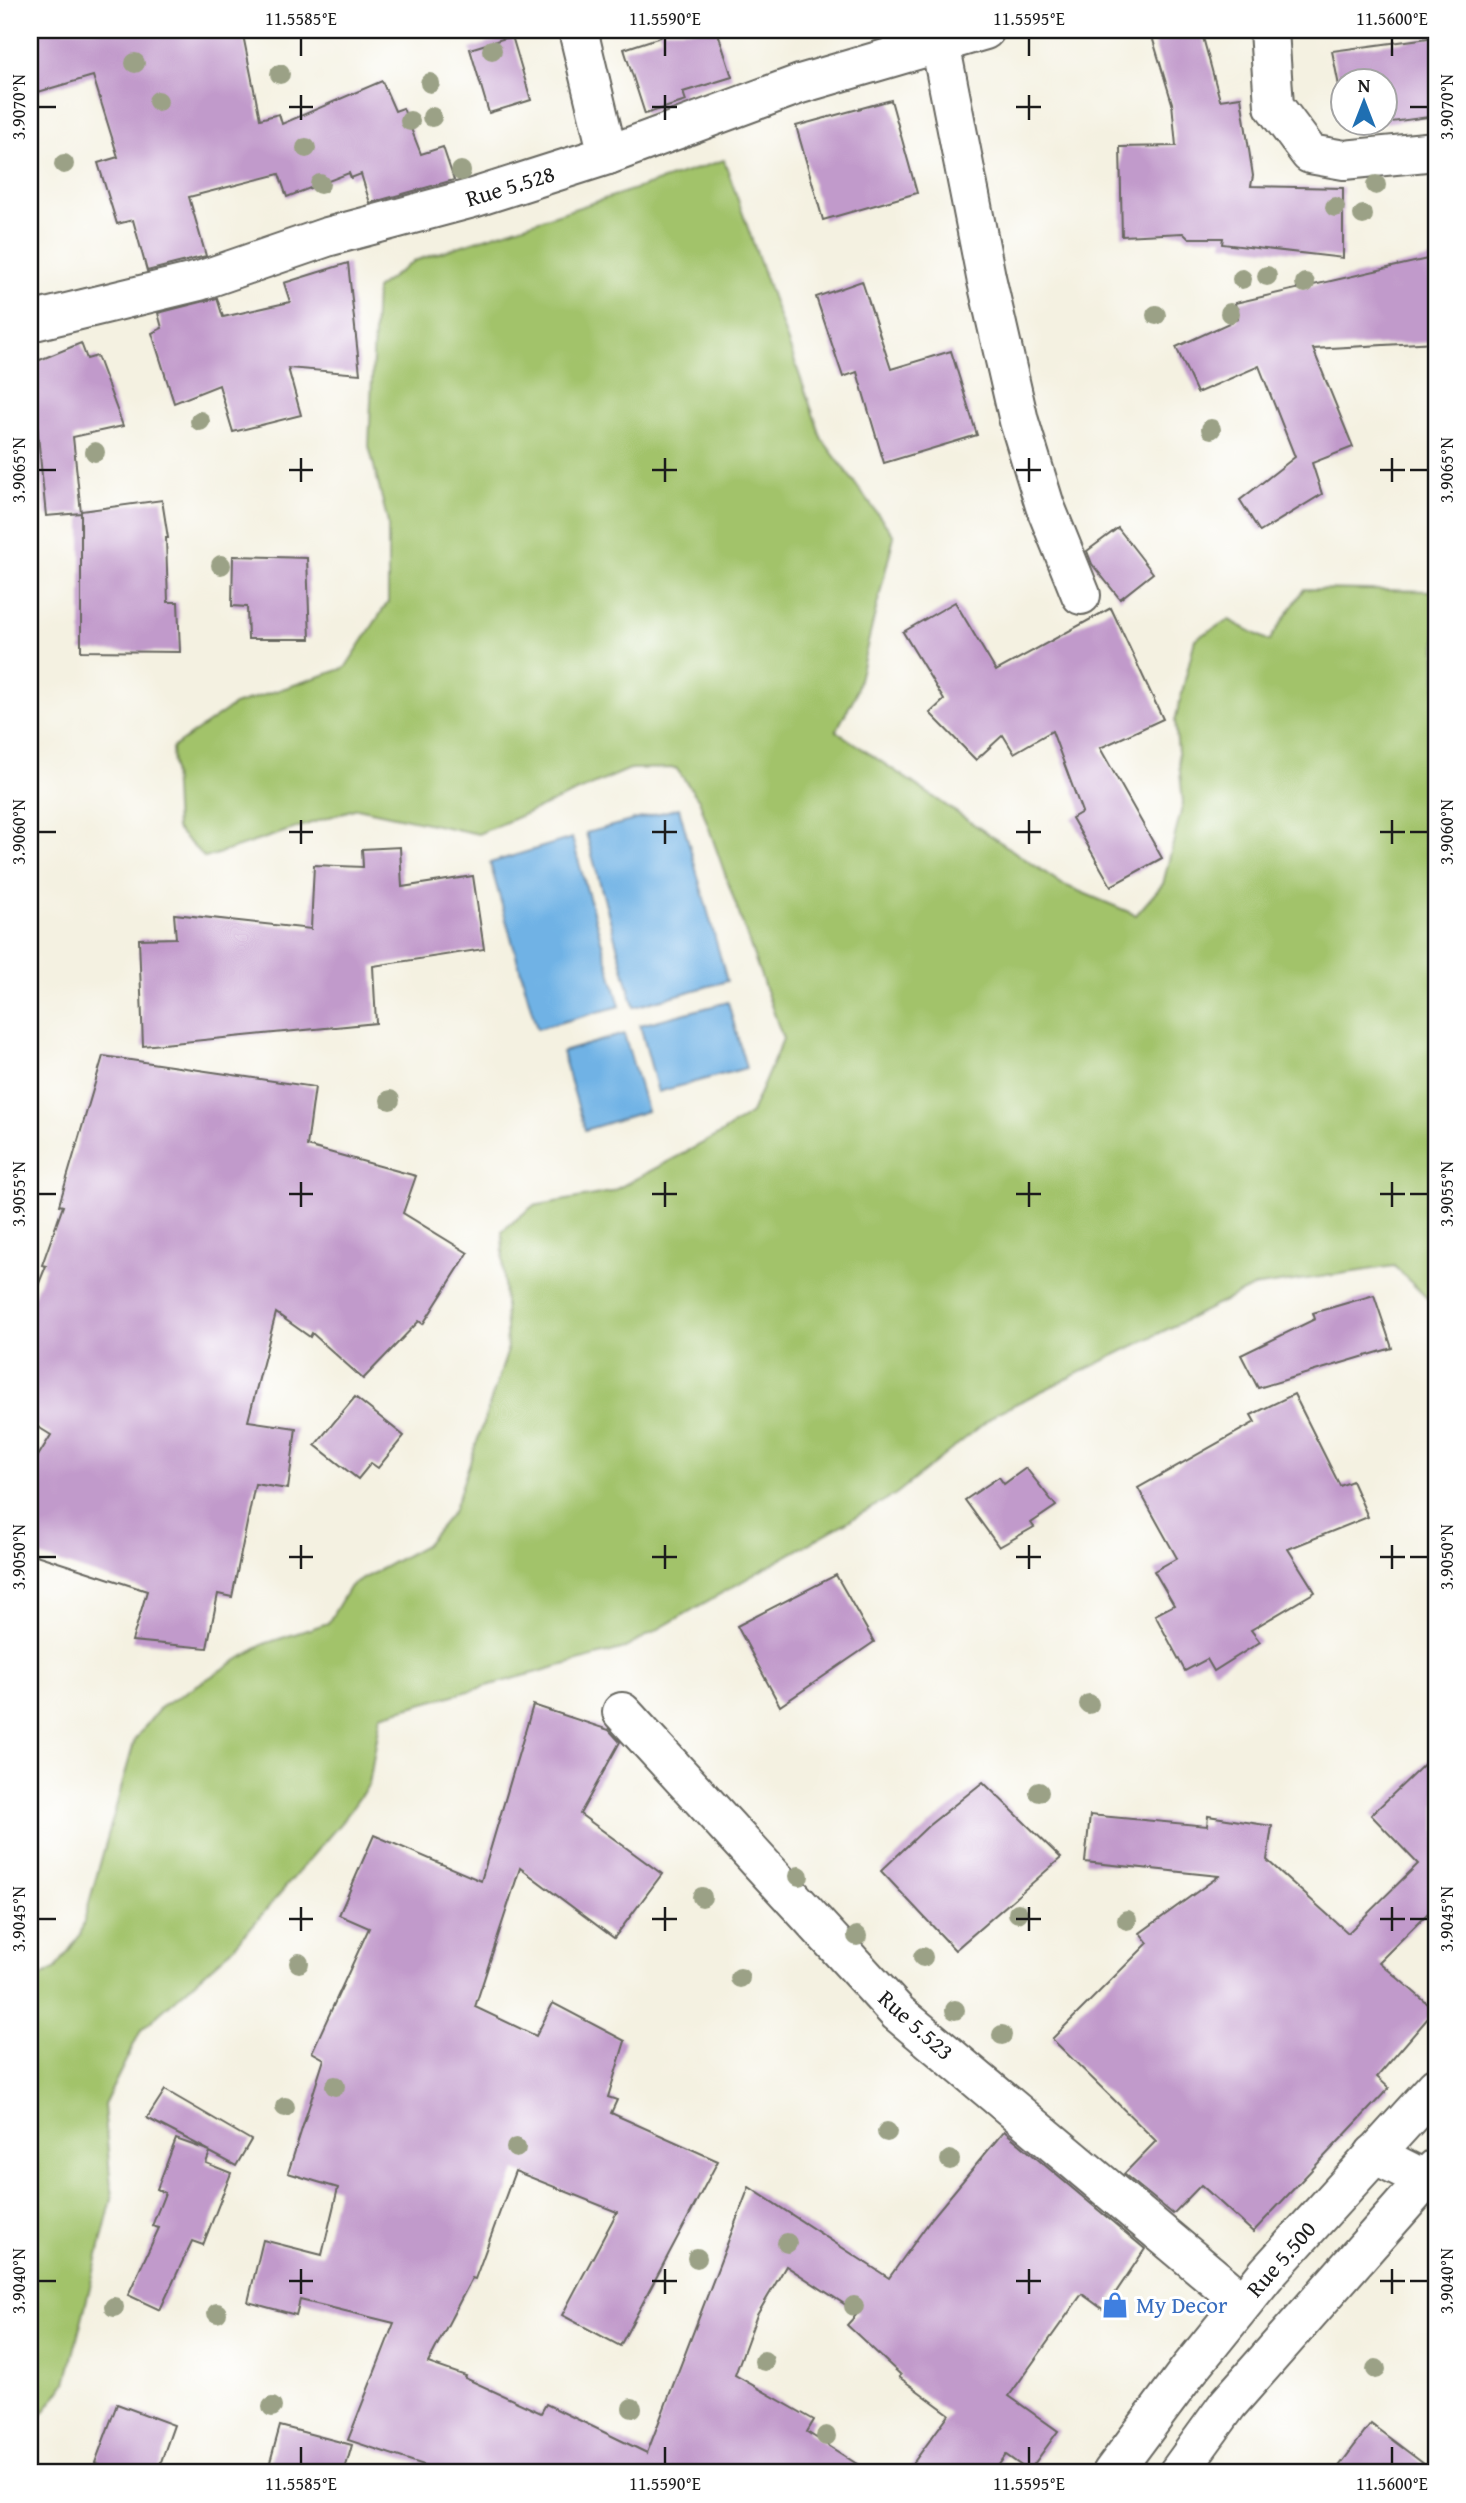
<svg xmlns="http://www.w3.org/2000/svg" width="1466" height="2503" viewBox="0 0 1466 2503" font-family="'Gentium Book Plus',serif">
  <rect width="100%" height="100%" fill="#fff"/>
  <filter id="ink" filterUnits="userSpaceOnUse"><feTurbulence type="fractalNoise" baseFrequency=".0143" numOctaves="2"/><feDisplacementMap in="SourceGraphic" scale="14" xChannelSelector="R" yChannelSelector="G"/><feConvolveMatrix kernelMatrix="1 2 1 2 8 2 1 2 1" color-interpolation-filters="sRGB"/></filter>
  <filter id="wash" filterUnits="userSpaceOnUse"><feTurbulence type="fractalNoise" baseFrequency=".00686" numOctaves="4" result="noise"/><feDisplacementMap in="SourceGraphic" scale="28" xChannelSelector="R" yChannelSelector="G"/><feGaussianBlur stdDeviation="1.57" result="paint"/><feColorMatrix in="noise" values="0 0 0 0 0 0 0 0 0 0 0 0 0 0 0 0 0 1.4 0 .05"/><feComposite in="paint" operator="in"/></filter>
  <g filter="url(#wash)">
    <rect width="100%" height="100%" fill="#f4f1e1"/>
    <path fill="#a2c36b" stroke="#5f7044" stroke-width="2" d="M 724,160 L 822,439 L 894,536 L 855,696 L 836,731 L 1062,884 L 1136,915 L 1163,884 L 1183,803 L 1175,721 L 1195,639 L 1229,620 L 1269,641 L 1304,589 L 1436,591 L 1436,1307 L 1394,1266 L 1253,1287 L 997,1413 L 896,1494 L 625,1648 L 381,1715 L 369,1784 L 345,1818 L 234,1947 L 141,2030 L 104,2105 L 112,2199 L 66,2383 L 30,2430 L 30,1983 L 56,1968 L 80,1935 L 135,1739 L 160,1708 L 264,1644 L 328,1623 L 350,1586 L 425,1545 L 453,1512 L 507,1353 L 502,1231 L 533,1206 L 611,1192 L 720,1134 L 751,1113 L 783,1039 L 699,800 L 676,768 L 630,769 L 478,834 L 357,808 L 205,858 L 176,829 L 172,748 L 234,705 L 345,668 L 388,602 L 388,523 L 369,446 L 376,289 L 414,261 Z"/>
    <g fill="#70b2e5" stroke="#466780" stroke-width="2">
      <path d="M 679,808 L 727,981 L 634,1007 L 586,833 Z"/>
      <path d="M 572,838 L 620,1006 L 537,1029 L 490,863 Z"/>
      <path d="M 728,1002 L 746,1068 L 658,1092 L 640,1025 Z"/>
      <path d="M 624,1034 L 647,1111 L 585,1130 L 562,1052 Z"/>
    </g>
    <g id="blocks">
      <g fill="#c19acb">
        <path d="M 30,30 L 242,30 L 260,119 L 279,114 L 282,124 L 382,81 L 395,111 L 403,108 L 421,154 L 443,147 L 454,180 L 370,203 L 361,174 L 351,178 L 349,173 L 287,197 L 279,174 L 189,197 L 206,256 L 147,271 L 133,220 L 117,224 L 98,163 L 118,157 L 93,76 L 38,92 L 30,65 Z"/>
        <path d="M 658,30 L 717,30 L 732,77 L 683,92 L 686,101 L 645,114 L 624,49 L 661,37 Z"/>
        <path d="M 1150,30 L 1201,30 L 1220,100 L 1241,97 L 1253,176 L 1251,186 L 1343,188 L 1343,258 L 1222,244 L 1223,238 L 1188,238 L 1183,233 L 1122,236 L 1120,147 L 1176,146 L 1172,103 Z"/>
        <path d="M 512,36 L 531,100 L 489,113 L 470,49 Z"/>
        <path d="M 1436,37 L 1436,116 L 1348,128 L 1347,122 L 1385,122 L 1385,80 L 1343,80 L 1343,106 L 1332,51 Z"/>
        <path d="M 891,100 L 917,193 L 823,220 L 796,126 Z"/>
        <path d="M 1436,257 L 1436,342 L 1313,349 L 1353,447 L 1312,463 L 1322,494 L 1260,532 L 1240,500 L 1295,457 L 1259,366 L 1197,393 L 1176,347 L 1238,319 L 1235,303 Z"/>
        <path d="M 348,263 L 360,374 L 288,368 L 301,415 L 233,432 L 219,385 L 174,403 L 152,333 L 162,328 L 158,313 L 217,298 L 223,317 L 290,302 L 284,283 Z"/>
        <path d="M 862,281 L 891,369 L 951,351 L 977,435 L 884,463 L 857,372 L 843,377 L 816,297 Z"/>
        <path d="M 81,343 L 87,359 L 97,356 L 123,426 L 73,437 L 81,513 L 46,516 L 37,425 L 30,427 L 30,364 Z"/>
        <path d="M 162,500 L 168,538 L 166,538 L 168,602 L 178,602 L 180,652 L 81,651 L 81,511 Z"/>
        <path d="M 1118,528 L 1153,573 L 1120,599 L 1092,564 L 1087,551 Z"/>
        <path d="M 233,556 L 307,558 L 310,639 L 248,639 L 247,607 L 232,606 Z"/>
        <path d="M 955,602 L 996,671 L 1111,608 L 1163,719 L 1100,748 L 1162,858 L 1111,886 L 1072,818 L 1082,812 L 1052,731 L 1014,753 L 1003,735 L 976,760 L 930,713 L 944,700 L 903,632 Z"/>
        <path d="M 400,847 L 402,887 L 473,876 L 484,949 L 373,966 L 376,1023 L 143,1046 L 139,939 L 176,938 L 174,914 L 311,929 L 314,865 L 363,867 L 362,849 Z"/>
        <path d="M 103,1056 L 315,1087 L 307,1146 L 416,1176 L 403,1213 L 468,1253 L 423,1324 L 419,1321 L 363,1379 L 312,1333 L 310,1337 L 276,1313 L 248,1421 L 296,1428 L 288,1489 L 255,1484 L 232,1597 L 218,1594 L 207,1648 L 132,1641 L 147,1591 L 30,1553 L 30,1469 L 51,1435 L 30,1422 L 30,1305 L 46,1266 L 42,1265 L 63,1206 L 59,1205 Z"/>
        <path d="M 1374,1295 L 1392,1348 L 1258,1388 L 1241,1355 L 1315,1319 L 1313,1313 Z"/>
        <path d="M 1294,1394 L 1340,1486 L 1352,1481 L 1368,1517 L 1288,1549 L 1315,1592 L 1251,1630 L 1260,1642 L 1214,1671 L 1207,1659 L 1185,1671 L 1155,1615 L 1174,1605 L 1154,1571 L 1177,1558 L 1138,1488 L 1255,1422 L 1251,1415 Z"/>
        <path d="M 355,1397 L 404,1436 L 378,1468 L 371,1463 L 358,1479 L 315,1445 Z"/>
        <path d="M 1026,1468 L 1056,1506 L 1031,1523 L 1034,1527 L 999,1547 L 965,1500 L 999,1477 L 1004,1484 Z"/>
        <path d="M 836,1575 L 874,1642 L 780,1706 L 737,1626 Z"/>
        <path d="M 533,1705 L 609,1730 L 620,1742 L 580,1814 L 662,1874 L 614,1938 L 520,1868 L 475,2007 L 536,2036 L 553,2003 L 625,2041 L 608,2097 L 617,2100 L 611,2113 L 718,2161 L 620,2346 L 562,2315 L 617,2212 L 515,2171 L 475,2279 L 472,2278 L 428,2363 L 466,2376 L 465,2378 L 541,2413 L 546,2404 L 647,2453 L 749,2187 L 889,2278 L 932,2218 L 1004,2131 L 1145,2249 L 1104,2310 L 1082,2294 L 1009,2396 L 1058,2431 L 1029,2471 L 1006,2455 L 993,2473 L 906,2473 L 949,2414 L 899,2377 L 901,2375 L 847,2325 L 858,2313 L 786,2266 L 757,2315 L 735,2375 L 814,2420 L 807,2432 L 871,2473 L 448,2473 L 348,2440 L 394,2323 L 300,2300 L 296,2315 L 248,2302 L 263,2240 L 322,2255 L 338,2188 L 288,2173 L 324,2059 L 312,2052 L 369,1928 L 339,1915 L 374,1835 L 481,1881 Z"/>
        <path d="M 1436,1753 L 1436,1905 L 1379,1962 L 1435,2010 L 1377,2077 L 1389,2088 L 1253,2232 L 1201,2185 L 1173,2214 L 1124,2174 L 1156,2141 L 1052,2039 L 1148,1943 L 1140,1933 L 1219,1876 L 1085,1862 L 1090,1815 L 1207,1826 L 1208,1816 L 1272,1826 L 1267,1860 L 1348,1933 L 1418,1864 L 1371,1815 Z"/>
        <path d="M 983,1782 L 1061,1858 L 955,1950 L 881,1871 L 928,1826 Z"/>
        <path d="M 165,2090 L 251,2140 L 236,2166 L 210,2152 L 206,2163 L 231,2173 L 203,2245 L 192,2241 L 160,2310 L 128,2295 L 159,2228 L 152,2226 L 165,2193 L 157,2189 L 176,2139 L 210,2151 L 147,2118 Z"/>
        <path d="M 117,2404 L 174,2425 L 157,2473 L 123,2473 L 95,2463 Z"/>
        <path d="M 1371,2424 L 1436,2473 L 1334,2473 Z"/>
        <path d="M 280,2426 L 352,2445 L 344,2473 L 267,2473 Z"/>
      </g>
    </g>
  </g>
  <g filter="url(#ink)">
    <use href="#blocks" fill-opacity="0" stroke="#686761" stroke-width="2"/>
    <g fill="none" stroke-linecap="round" stroke-linejoin="round">
      <g stroke="#686761" stroke-width="42">
        <g id="minor">
          <path d="M 578,30 L 608,155"/>
          <path d="M 1269,30 L 1274,106 L 1310,154 L 1344,160 L 1436,151"/>
          <path d="M 940,43 L 986,277 L 1019,421 L 1045,506 L 1081,595"/>
          <path d="M 30,322 L 199,281 L 327,237 L 473,198 L 608,155 L 800,84 L 985,30"/>
          <path d="M 622,1712 L 898,2013 L 1243,2302"/>
          <path d="M 1374,2154 L 1436,2185"/>
        </g>
      </g>
      <g stroke="#686761" stroke-width="42">
        <g id="major">
          <path d="M 1112,2473 L 1188,2371 L 1268,2272 L 1436,2087"/>
          <path d="M 1178,2473 L 1228,2404 L 1436,2168"/>
        </g>
      </g>
      <use href="#minor" stroke="#fff" stroke-width="38"/>
      <use href="#major" stroke="#fff" stroke-width="38"/>
    </g>
    <g fill="#9ba186">
      <circle cx="492" cy="50" r="10"/>
      <circle cx="135" cy="63" r="10"/>
      <circle cx="280" cy="74" r="10"/>
      <circle cx="430" cy="83" r="10"/>
      <circle cx="158" cy="101" r="10"/>
      <circle cx="432" cy="117" r="10"/>
      <circle cx="410" cy="121" r="10"/>
      <circle cx="306" cy="148" r="10"/>
      <circle cx="64" cy="164" r="10"/>
      <circle cx="461" cy="171" r="10"/>
      <circle cx="320" cy="184" r="10"/>
      <circle cx="1376" cy="185" r="10"/>
      <circle cx="1335" cy="207" r="10"/>
      <circle cx="1363" cy="215" r="10"/>
      <circle cx="1267" cy="276" r="10"/>
      <circle cx="1242" cy="279" r="10"/>
      <circle cx="1305" cy="283" r="10"/>
      <circle cx="1230" cy="313" r="10"/>
      <circle cx="1156" cy="315" r="10"/>
      <circle cx="200" cy="421" r="10"/>
      <circle cx="1211" cy="429" r="10"/>
      <circle cx="95" cy="452" r="10"/>
      <circle cx="221" cy="565" r="10"/>
      <circle cx="390" cy="1100" r="10"/>
      <circle cx="1089" cy="1704" r="10"/>
      <circle cx="1039" cy="1792" r="10"/>
      <circle cx="799" cy="1876" r="10"/>
      <circle cx="702" cy="1897" r="10"/>
      <circle cx="1018" cy="1913" r="10"/>
      <circle cx="1127" cy="1920" r="10"/>
      <circle cx="857" cy="1936" r="10"/>
      <circle cx="923" cy="1957" r="10"/>
      <circle cx="299" cy="1963" r="10"/>
      <circle cx="740" cy="1978" r="10"/>
      <circle cx="955" cy="2010" r="10"/>
      <circle cx="1002" cy="2035" r="10"/>
      <circle cx="335" cy="2086" r="10"/>
      <circle cx="285" cy="2107" r="10"/>
      <circle cx="887" cy="2132" r="10"/>
      <circle cx="516" cy="2148" r="10"/>
      <circle cx="950" cy="2160" r="10"/>
      <circle cx="787" cy="2243" r="10"/>
      <circle cx="697" cy="2258" r="10"/>
      <circle cx="854" cy="2306" r="10"/>
      <circle cx="114" cy="2307" r="10"/>
      <circle cx="217" cy="2313" r="10"/>
      <circle cx="764" cy="2361" r="10"/>
      <circle cx="1376" cy="2369" r="10"/>
      <circle cx="272" cy="2407" r="10"/>
      <circle cx="632" cy="2408" r="10"/>
      <circle cx="826" cy="2436" r="10"/>
    </g>
  </g>
  <path fill="none" stroke="#1c1c1c" stroke-width="2.5" d="M 301,38 L 301,56M 665,38 L 665,56M 1029,38 L 1029,56M 1392,38 L 1392,56M 301,95 L 301,120M 665,95 L 665,120M 1029,95 L 1029,120M 38,107 L 56,107M 289,107 L 313,107M 652,107 L 677,107M 1016,107 L 1041,107M 1410,107 L 1428,107M 301,458 L 301,482M 665,458 L 665,482M 1029,458 L 1029,482M 1392,458 L 1392,482M 38,470 L 56,470M 289,470 L 313,470M 652,470 L 677,470M 1016,470 L 1041,470M 1380,470 L 1405,470M 1410,470 L 1428,470M 301,820 L 301,844M 665,820 L 665,844M 1029,820 L 1029,844M 1392,820 L 1392,844M 38,832 L 56,832M 289,832 L 313,832M 652,832 L 677,832M 1016,832 L 1041,832M 1380,832 L 1405,832M 1410,832 L 1428,832M 301,1182 L 301,1207M 665,1182 L 665,1207M 1029,1182 L 1029,1207M 1392,1182 L 1392,1207M 38,1194 L 56,1194M 289,1194 L 313,1194M 652,1194 L 677,1194M 1016,1194 L 1041,1194M 1380,1194 L 1405,1194M 1410,1194 L 1428,1194M 301,1545 L 301,1569M 665,1545 L 665,1569M 1029,1545 L 1029,1569M 1392,1545 L 1392,1569M 38,1557 L 56,1557M 289,1557 L 313,1557M 652,1557 L 677,1557M 1016,1557 L 1041,1557M 1380,1557 L 1405,1557M 1410,1557 L 1428,1557M 301,1907 L 301,1931M 665,1907 L 665,1931M 1029,1907 L 1029,1931M 1392,1907 L 1392,1931M 38,1919 L 56,1919M 289,1919 L 313,1919M 652,1919 L 677,1919M 1016,1919 L 1041,1919M 1380,1919 L 1405,1919M 1410,1919 L 1428,1919M 301,2269 L 301,2294M 665,2269 L 665,2294M 1029,2269 L 1029,2294M 1392,2269 L 1392,2294M 38,2281 L 56,2281M 289,2281 L 313,2281M 652,2281 L 677,2281M 1016,2281 L 1041,2281M 1380,2281 L 1405,2281M 1410,2281 L 1428,2281M 301,2447 L 301,2464M 665,2447 L 665,2464M 1029,2447 L 1029,2464M 1392,2447 L 1392,2464"/>
  <defs>
    <g id="shop-bare" transform="scale(2.1)"><path d="M-5-2.5h2.3a2.7 3.5 0 0 1 5.4 0H5L5.5 6h-11ZM-1.5-2.5h3a1.5 2.3 0 0 0-3 0Z" fill="#3f7fe0" stroke="#fff" stroke-width="2.5" paint-order="stroke"/></g>
  </defs>
  <g fill-rule="evenodd">
    <use href="#shop-bare" x="1115" y="2305"/>
  </g>
  <g text-anchor="middle" stroke-width="6" stroke-linejoin="round" paint-order="stroke">
    <g font-size="23" fill="#1c1c1c" stroke="#fff">
      <text transform="translate(510 186) rotate(-17)" y="8">Rue 5.528</text>
      <text transform="translate(916 2025) rotate(42)" y="8">Rue 5.523</text>
      <text transform="translate(1281 2259) rotate(-49)" y="8">Rue 5.500</text>
    </g>
    <g font-size="23" fill="#366cbe" stroke="#fff" text-anchor="start">
      <text x="1136" y="2313">My Decor</text>
    </g>
  </g>
  <rect width="1466" height="2503" fill="none" stroke="#fff" stroke-width="77"/>
  <g transform="translate(1364 102)"><circle r="33" fill="#ffffff" stroke="#a4a4a4" stroke-width="2"/>
  <path d="M0-5L12 26L0 18L-12 26Z" fill="#1f6fb2"/>
  <text y="-10" font-size="19" font-weight="bold" text-anchor="middle" fill="#1c1c1c">N</text>
  </g>
  <rect x="38" y="38" width="1390" height="2426" fill="none" stroke="#1c1c1c" stroke-width="2.5"/>
  <g font-size="18" text-anchor="middle" fill="#1c1c1c">
    <text x="301" y="25">11.5585°E</text>
    <text x="665" y="25">11.5590°E</text>
    <text x="1029" y="25">11.5595°E</text>
    <text x="1392" y="25">11.5600°E</text>
    <text transform="translate(19 107) rotate(-90)" y="6">3.9070°N</text>
    <text transform="translate(1447 107) rotate(-90)" y="6">3.9070°N</text>
    <text transform="translate(19 470) rotate(-90)" y="6">3.9065°N</text>
    <text transform="translate(1447 470) rotate(-90)" y="6">3.9065°N</text>
    <text transform="translate(19 832) rotate(-90)" y="6">3.9060°N</text>
    <text transform="translate(1447 832) rotate(-90)" y="6">3.9060°N</text>
    <text transform="translate(19 1194) rotate(-90)" y="6">3.9055°N</text>
    <text transform="translate(1447 1194) rotate(-90)" y="6">3.9055°N</text>
    <text transform="translate(19 1557) rotate(-90)" y="6">3.9050°N</text>
    <text transform="translate(1447 1557) rotate(-90)" y="6">3.9050°N</text>
    <text transform="translate(19 1919) rotate(-90)" y="6">3.9045°N</text>
    <text transform="translate(1447 1919) rotate(-90)" y="6">3.9045°N</text>
    <text transform="translate(19 2281) rotate(-90)" y="6">3.9040°N</text>
    <text transform="translate(1447 2281) rotate(-90)" y="6">3.9040°N</text>
    <text x="301" y="2490">11.5585°E</text>
    <text x="665" y="2490">11.5590°E</text>
    <text x="1029" y="2490">11.5595°E</text>
    <text x="1392" y="2490">11.5600°E</text>
  </g>
</svg>
